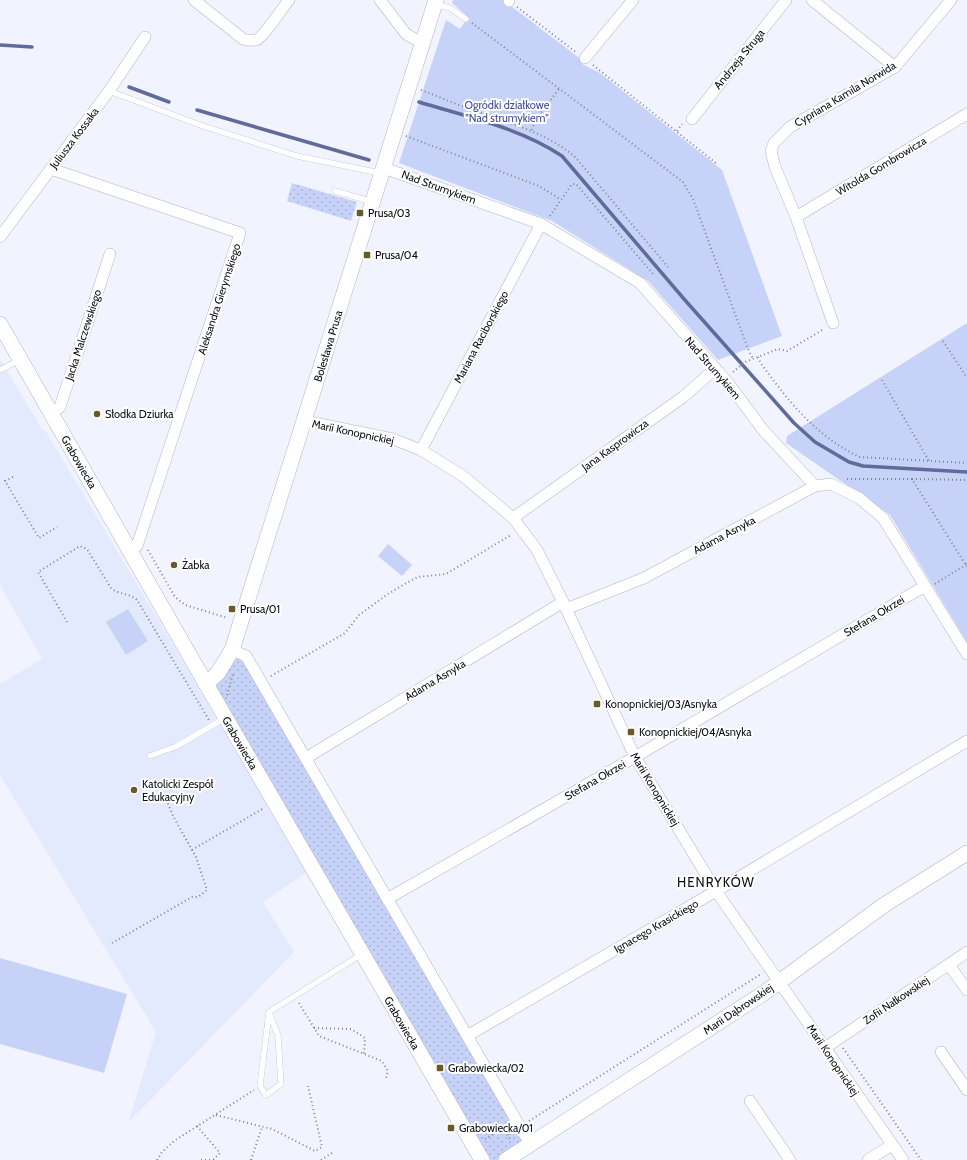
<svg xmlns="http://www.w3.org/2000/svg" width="967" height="1160" viewBox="0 0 967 1160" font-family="Cabin,sans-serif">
  <defs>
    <pattern id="grass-dots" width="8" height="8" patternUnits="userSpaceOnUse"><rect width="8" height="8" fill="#c7d2f8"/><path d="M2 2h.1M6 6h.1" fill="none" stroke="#aab3d4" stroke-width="1.8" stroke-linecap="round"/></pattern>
  </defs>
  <rect width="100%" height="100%" fill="#f1f4ff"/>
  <path fill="#e4eafe" d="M 0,359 L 43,431 L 45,430 L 174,646 L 306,873 L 263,902 L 294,952 L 128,1123 L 156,1032 L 0,775 L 0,684 L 42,659 L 0,585 Z"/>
  <g fill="url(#grass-dots)">
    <path d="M 292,183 L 357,202 L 351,221 L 287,201 Z"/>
    <path d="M 232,650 L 246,656 L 530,1144 L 506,1160 L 482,1160 L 206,684 Z"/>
  </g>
  <g fill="#c7d2f8">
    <path d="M 453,0 L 503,0 L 582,60 L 582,64 L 600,73 L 722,170 L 782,336 L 718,360 L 648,281 L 552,221 L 399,163 L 446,20 L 460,29 L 468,17 L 452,3 Z"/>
    <path d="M 967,323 L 967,642 L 890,515 L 786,443 L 787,436 Z"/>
    <path d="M 388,544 L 412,565 L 402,576 L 378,556 Z"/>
    <path d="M 128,609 L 148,641 L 126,655 L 106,622 Z"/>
    <path d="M 0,958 L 127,994 L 104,1073 L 0,1044 Z"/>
  </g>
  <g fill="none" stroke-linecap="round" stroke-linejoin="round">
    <g stroke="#606b9a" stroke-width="3.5">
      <path d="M 0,45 L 32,47"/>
      <path d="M 129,87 L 169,102"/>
      <path d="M 419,102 C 468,117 520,128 562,156 L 684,299 L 794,423 L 815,442 L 849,462 L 863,466 L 967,472"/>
      <path d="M 197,110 L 369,160"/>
    </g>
    <g stroke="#b0b5c7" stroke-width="6">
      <g id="lane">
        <path d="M 435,4 L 450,8 L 466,19"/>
        <path d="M 109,91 L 203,126 L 297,156 L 380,173"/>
        <path d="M 335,191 L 373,202"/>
        <path d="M 0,370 L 19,360"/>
        <path d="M 150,756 L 177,746 L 225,718"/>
        <path d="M 269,1012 L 278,1036 L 281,1084 L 266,1095 L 260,1086 L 269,1012 L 362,954"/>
      </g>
    </g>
    <g stroke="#b0b5c7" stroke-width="12">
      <g id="street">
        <path d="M 194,0 L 243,39 C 248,40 252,41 256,40 C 263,38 283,7 289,0"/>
        <path d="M 380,0 L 406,34 L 422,43"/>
        <path d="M 812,0 L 895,67"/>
        <path d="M 509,1 L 509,0"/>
        <path d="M 585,58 L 633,0"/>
        <path d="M 692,119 L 786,0"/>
        <path d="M 384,168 L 541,224 L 640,283 L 729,384 L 763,430 L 815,486"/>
        <path d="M 51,169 L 240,233 L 137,546 L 130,551"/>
        <path d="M 796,217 L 967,114"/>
        <path d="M 0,237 L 109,91 L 145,37"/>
        <path d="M 833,323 L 796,217 L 775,167 L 771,151 L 774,143 L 790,127 L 895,67 L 951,0"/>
        <path d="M 51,414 L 60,407 L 110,254"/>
        <path d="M 305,421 L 393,439 L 421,450 L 463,476 L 513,518 L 537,550 L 563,602 L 635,757 L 716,891 L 903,1160"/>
        <path d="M 421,450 L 541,224"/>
        <path d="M 513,518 L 683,397 L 715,369"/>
        <path d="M 566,609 L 644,578 L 815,486 L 831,484 L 859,498 L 883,518 L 967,654"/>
        <path d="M 232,650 L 246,656 L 530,1144"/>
        <path d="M 306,758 L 563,602"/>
        <path d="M 387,899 L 635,757 L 925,586"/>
        <path d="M 949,965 L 967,990"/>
        <path d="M 467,1036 L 716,891 L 967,741"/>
        <path d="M 825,1048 L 967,952"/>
        <path d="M 941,1052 L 967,1090"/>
        <path d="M 750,1101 L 790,1160"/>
        <path d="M 868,1160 L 892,1145"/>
      </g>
    </g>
    <g stroke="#b0b5c7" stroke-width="16">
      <g id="secondary">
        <path d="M 0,324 L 206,684 L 482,1160"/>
        <path d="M 206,684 L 218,673 L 232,650 L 436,0"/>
        <path d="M 506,1160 L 764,993 L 884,905 L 967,853"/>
      </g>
    </g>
    <g stroke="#82858d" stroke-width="2" stroke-dasharray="1 3" stroke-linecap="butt">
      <path d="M 517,7 L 577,53"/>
      <path d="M 472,23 L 683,182 L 693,199 L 748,349 L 753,359"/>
      <path d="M 593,65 L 717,164"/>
      <path d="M 421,90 C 440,97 459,106 479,112 C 513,125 548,133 576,158 L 668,267"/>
      <path d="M 532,130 L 536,119 L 559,89"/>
      <path d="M 677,131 L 682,124"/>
      <path d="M 406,136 L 539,186 L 560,199"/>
      <path d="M 550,216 L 572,184 L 576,184 L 654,275"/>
      <path d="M 943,341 L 967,378"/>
      <path d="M 758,357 C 761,365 766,370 771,377 C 795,410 823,440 860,457 L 967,463"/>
      <path d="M 733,372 L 745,362 L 778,349 L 787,351 L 824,329"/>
      <path d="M 882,380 L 929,461"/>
      <path d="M 13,477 L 5,481 L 39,538 L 57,527"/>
      <path d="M 847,479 L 912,479 L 967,567"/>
      <path d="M 912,479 L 967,480"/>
      <path d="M 148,550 L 175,597 L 185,605 L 228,618"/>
      <path d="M 935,584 L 967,564"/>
      <path d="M 67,622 L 38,572 L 80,546 L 87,549 L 111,588 C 119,595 130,593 137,600 L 209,720"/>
      <path d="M 271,676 L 345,633 L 359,615 L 388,594 L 408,582 L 418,577 L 446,574 L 511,535"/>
      <path d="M 227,695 L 233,674"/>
      <path d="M 192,850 L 264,808"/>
      <path d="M 112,943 L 192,897 L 198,897 L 207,890 L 196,857 L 173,816 L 165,796"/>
      <path d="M 299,1003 L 319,1036 L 382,1061 L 388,1071 L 386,1078"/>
      <path d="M 314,1028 L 351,1029 L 365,1038 L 364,1054"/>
      <path d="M 843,1048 L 921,1160"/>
      <path d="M 216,1115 L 272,1129 L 315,1151 L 322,1147 L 308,1086"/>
      <path d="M 529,1121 L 761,974"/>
      <path d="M 197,1126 L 220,1153 L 213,1160"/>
      <path d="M 505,1131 L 511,1141"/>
      <path d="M 485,1139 L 495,1133 L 508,1130"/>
      <path d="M 157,1160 L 162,1152 L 174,1141 L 254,1090"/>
      <path d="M 201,1160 L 210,1160"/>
      <path d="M 251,1160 L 262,1127"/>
      <path d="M 321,1160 L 332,1153"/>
    </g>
    <use href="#lane" stroke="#fff" stroke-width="5.5"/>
    <use href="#street" stroke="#fff" stroke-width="11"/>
    <use href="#secondary" stroke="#fff" stroke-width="15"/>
  </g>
  <g fill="#695a27" stroke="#fff" stroke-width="1.5">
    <rect x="356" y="209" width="8" height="8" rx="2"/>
    <rect x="363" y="251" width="8" height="8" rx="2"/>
    <circle cx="97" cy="414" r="4"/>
    <circle cx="174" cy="565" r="4"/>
    <rect x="228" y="605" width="8" height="8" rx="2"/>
    <rect x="593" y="700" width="8" height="8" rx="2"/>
    <rect x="627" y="728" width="8" height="8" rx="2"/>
    <circle cx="134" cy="790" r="4"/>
    <rect x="436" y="1064" width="8" height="8" rx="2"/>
    <rect x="447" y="1124" width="8" height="8" rx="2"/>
  </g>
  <g text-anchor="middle" stroke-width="4" stroke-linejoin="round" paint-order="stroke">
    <g font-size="11" fill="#0c0e14" stroke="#fff">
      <text transform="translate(739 59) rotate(-51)" y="4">Andrzeja Struga</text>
      <text transform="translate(845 94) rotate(-31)" y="4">Cypriana Kamila Norwida</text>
      <text transform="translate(74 138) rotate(-53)" y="4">Juliusza Kossaka</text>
      <text transform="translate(881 166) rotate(-31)" y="4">Witolda Gombrowicza</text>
      <text transform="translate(439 187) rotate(20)" y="4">Nad Strumykiem</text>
      <text transform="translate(219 299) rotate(-72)" y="4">Aleksandra Gierymskiego</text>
      <text transform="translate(83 335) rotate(-72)" y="4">Jacka Malczewskiego</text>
      <text transform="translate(481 337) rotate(-62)" y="4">Mariana Raciborskiego</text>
      <text transform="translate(328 346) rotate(-73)" y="4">Bolesława Prusa</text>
      <text transform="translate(713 368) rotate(49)" y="4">Nad Strumykiem</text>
      <text transform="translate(353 432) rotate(12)" y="4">Marii Konopnickiej</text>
      <text transform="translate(615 445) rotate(-36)" y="4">Jana Kasprowicza</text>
      <text transform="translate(79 462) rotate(60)" y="4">Grabowiecka</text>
      <text transform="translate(724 535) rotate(-28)" y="4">Adama Asnyka</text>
      <text transform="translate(874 616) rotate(-31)" y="4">Stefana Okrzei</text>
      <text transform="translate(435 680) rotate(-31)" y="4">Adama Asnyka</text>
      <text transform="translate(240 743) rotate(60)" y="4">Grabowiecka</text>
      <text transform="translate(595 780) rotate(-30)" y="4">Stefana Okrzei</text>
      <text transform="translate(655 789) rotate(59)" y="4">Marii Konopnickiej</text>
      <text transform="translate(656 926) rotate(-30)" y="4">Ignacego Krasickiego</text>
      <text transform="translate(896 1000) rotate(-34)" y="4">Zofii Nałkowskiej</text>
      <text transform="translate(738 1009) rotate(-34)" y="4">Marii Dąbrowskiej</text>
      <text transform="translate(402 1023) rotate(60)" y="4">Grabowiecka</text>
      <text transform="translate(833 1060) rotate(56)" y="4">Marii Konopnickiej</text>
    </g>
    <g font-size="11" fill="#3e4b99" stroke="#fff">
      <text x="507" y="109">Ogródki działkowe<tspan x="507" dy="13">"Nad strumykiem"</tspan></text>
    </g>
    <g font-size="11" fill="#0c0e14" stroke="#fff" text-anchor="start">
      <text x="368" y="217">Prusa/03</text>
      <text x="375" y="259">Prusa/04</text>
      <text x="105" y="418">Słodka Dziurka</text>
      <text x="182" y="569">Żabka</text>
      <text x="240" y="613">Prusa/01</text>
      <text x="605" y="708">Konopnickiej/03/Asnyka</text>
      <text x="639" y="736">Konopnickiej/04/Asnyka</text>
      <text x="142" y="788">Katolicki Zespół<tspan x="142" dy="13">Edukacyjny</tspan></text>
      <text x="448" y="1072">Grabowiecka/02</text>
      <text x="459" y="1132">Grabowiecka/01</text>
    </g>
    <g font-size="13" letter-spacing="1" fill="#0c0e14" stroke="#fff">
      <text x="716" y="887">HENRYKÓW</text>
    </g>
  </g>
</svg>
